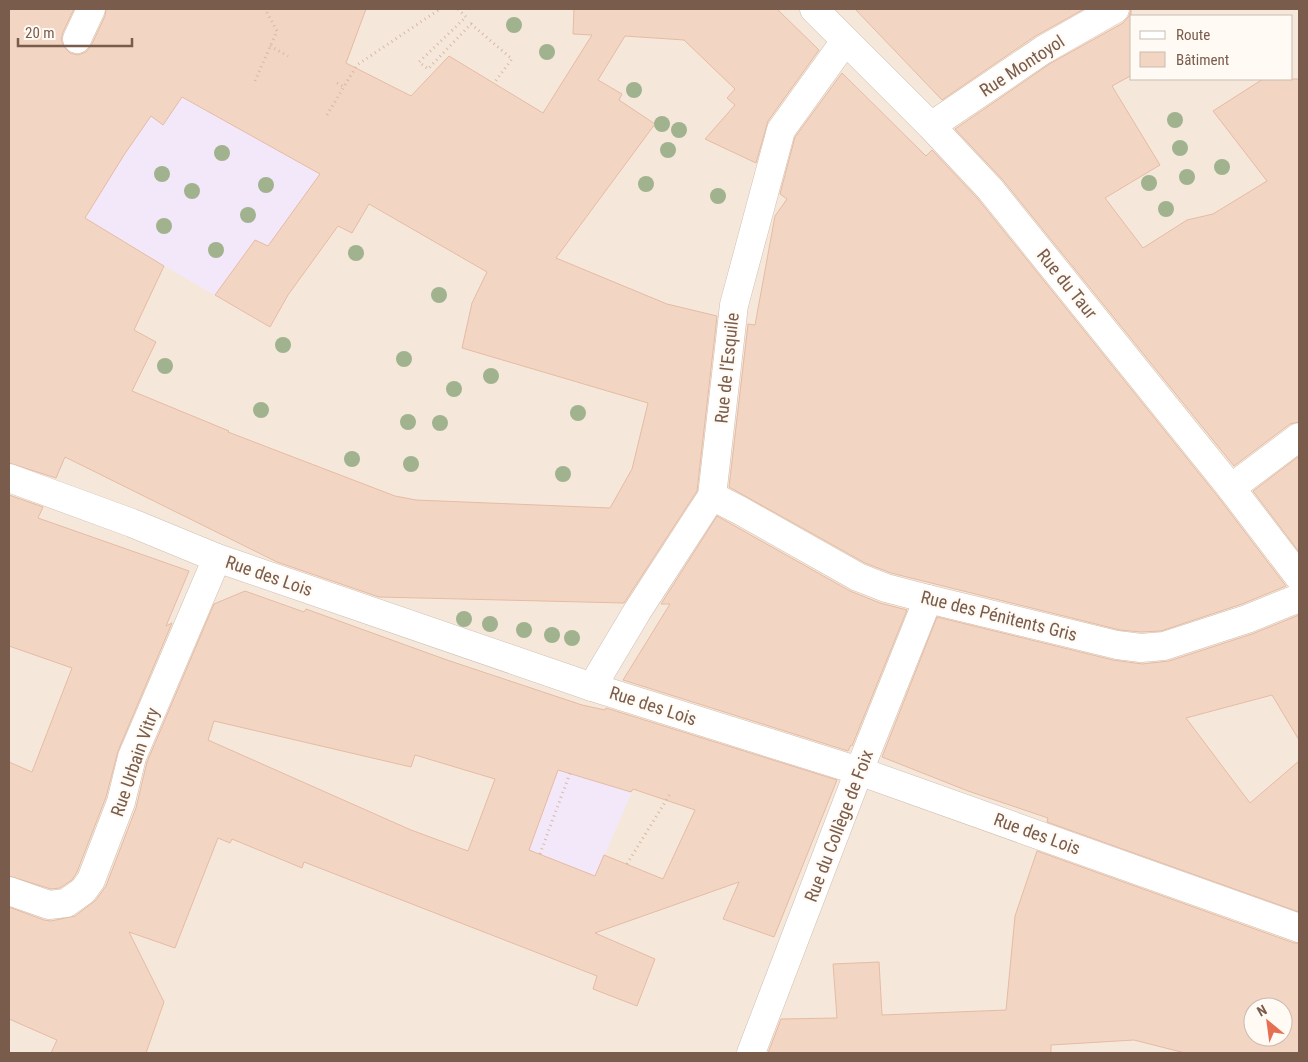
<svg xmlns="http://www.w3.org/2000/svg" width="1308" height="1062" viewBox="0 0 1308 1062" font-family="'Roboto Condensed',sans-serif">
  <rect width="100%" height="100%" fill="#fdf6ec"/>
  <path fill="#f5e8da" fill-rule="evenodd" d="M 9,9 L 1299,9 L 1299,1053 L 9,1053 ZM 1132,16 L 1292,16 L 1292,79 L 1132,79 ZM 1253,1007 L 1283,1007 L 1283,1037 L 1253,1037 Z"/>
  <g fill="#f3e8fa">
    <path d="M 245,9 L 275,9 L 295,45 L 374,137 L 317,214 L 240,310 L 84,219 L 149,115 L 221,60 Z"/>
    <path d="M 582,705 L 658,731 L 559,961 L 442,916 L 468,851 L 529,850 Z"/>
  </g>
  <g fill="#f3d5c3" stroke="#e6bba3" fill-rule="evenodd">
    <path d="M 9,9 L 74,9 L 63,32 L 61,40 L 65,48 L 70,53 L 78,55 L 86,52 L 91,46 L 105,16 L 106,9 L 366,9 L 346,63 L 411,96 L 449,56 L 543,113 L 592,35 L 573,34 L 574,9 L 777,9 L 819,50 L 768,121 L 756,163 L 705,139 L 735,105 L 727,98 L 735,89 L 684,40 L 625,36 L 598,80 L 622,94 L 619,100 L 655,124 L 556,258 L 667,304 L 717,316 L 697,491 L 624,603 L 379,597 L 277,562 L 65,457 L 56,478 L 9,463 ZM 182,97 L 320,174 L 268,246 L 255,240 L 215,295 L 270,327 L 288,295 L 338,226 L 352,233 L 369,204 L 487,272 L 472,303 L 462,348 L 648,403 L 632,469 L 610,508 L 416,500 L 395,496 L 228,432 L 229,431 L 132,391 L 156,342 L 134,330 L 164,266 L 85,218 L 124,155 L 151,116 L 163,125 Z"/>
    <path d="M 855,9 L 1084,9 L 1034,37 L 942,100 Z"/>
    <path d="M 1131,9 L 1132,75 L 1112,86 L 1160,165 L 1105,198 L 1143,248 L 1187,220 L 1213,214 L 1267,181 L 1213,111 L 1263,79 L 1299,79 L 1299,422 L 1290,424 L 1234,466 L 1002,179 L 955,129 L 1051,63 L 1123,23 L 1129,16 Z"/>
    <path d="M 842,73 L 926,156 L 932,150 L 978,199 L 1219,498 L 1286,586 L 1242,604 L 1161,631 L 1141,632 L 1120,630 L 891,573 L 865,563 L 729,487 L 748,324 L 755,325 L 775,216 L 787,199 L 780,194 L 795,137 Z"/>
    <path d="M 1299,456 L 1299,552 L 1253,491 Z"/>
    <path d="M 9,495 L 43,507 L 38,518 L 189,571 L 166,626 L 172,623 L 118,751 L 106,797 L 77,872 L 72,880 L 60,888 L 51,889 L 9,876 L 9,762 L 32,772 L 72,668 L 9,646 Z"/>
    <path d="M 717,516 L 850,591 L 880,603 L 907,610 L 852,746 L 851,745 L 848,751 L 623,680 L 670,604 L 661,604 Z"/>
    <path d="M 245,591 L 304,612 L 306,609 L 447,660 L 582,705 L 605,710 L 606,708 L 837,780 L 774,937 L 723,919 L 739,882 L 595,933 L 655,959 L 637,1006 L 593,989 L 597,976 L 304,862 L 302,868 L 232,839 L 230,843 L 218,838 L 175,948 L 129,932 L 164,1002 L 146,1053 L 51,1053 L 57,1040 L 9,1019 L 9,907 L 44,920 L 51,921 L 75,916 L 96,900 L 106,886 L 136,808 L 147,762 L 214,604 ZM 214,721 L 411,767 L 415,755 L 495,779 L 468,851 L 411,830 L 208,740 ZM 558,770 L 631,792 L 633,789 L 695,810 L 663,879 L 604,855 L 595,876 L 529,850 Z"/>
    <path d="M 1299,615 L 1299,740 L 1272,695 L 1186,718 L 1250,803 L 1299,761 L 1299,912 L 1047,822 L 1048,818 L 968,791 L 882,757 L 937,617 L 1113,660 L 1142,664 L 1169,661 L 1252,634 Z"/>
    <path d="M 1037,851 L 1294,943 L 1299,943 L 1299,1053 L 1185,1053 L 1134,1040 L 1051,1045 L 1051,1053 L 768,1053 L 781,1019 L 837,1018 L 833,964 L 879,962 L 882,1015 L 1006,1010 L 1015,916 ZM 1253,1007 L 1283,1007 L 1283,1037 L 1253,1037 Z"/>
  </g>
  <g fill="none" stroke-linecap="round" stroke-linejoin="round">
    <g stroke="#d1beb0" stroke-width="29">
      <g id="minor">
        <path d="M 814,9 L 931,126 L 990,189 L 1231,488 L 1299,577"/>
        <path d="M 77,39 L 91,9"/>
        <path d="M 931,126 L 1043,50 L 1115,9"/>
        <path d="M 9,478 L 132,523 L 217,558 L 592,687 L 859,771 L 1299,928"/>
        <path d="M 1231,488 L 1299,437"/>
        <path d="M 712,496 L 741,511 L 858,577 L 886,588 L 928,599 L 1117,645 L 1141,648 L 1164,646 L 1247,619 L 1299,598"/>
        <path d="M 592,687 L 638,610 L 712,496 L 734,305 L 781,130 L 845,41"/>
        <path d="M 9,891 L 49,905 L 66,903 L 83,891 L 91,880 L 121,802 L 132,757 L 217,558"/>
        <path d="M 751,1053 L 859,771 L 928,599"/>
      </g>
    </g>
    <g stroke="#d9b8a5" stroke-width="3" stroke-dasharray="1 4" stroke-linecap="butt">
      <path d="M 458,9 L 466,17 L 419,62 L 428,69 L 471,24 L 512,59 L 494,83"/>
      <path d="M 270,46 L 288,56"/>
      <path d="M 255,81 L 277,31 L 265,9"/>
      <path d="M 337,83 L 344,87"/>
      <path d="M 327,115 L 357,65 L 440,9"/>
      <path d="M 540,854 L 570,773"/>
      <path d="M 627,864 L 670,794"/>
    </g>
    <use href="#minor" stroke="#fff" stroke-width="28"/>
  </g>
  <g fill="#a0b28e">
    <circle cx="514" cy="25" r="8"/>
    <circle cx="547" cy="52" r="8"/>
    <circle cx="634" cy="90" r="8"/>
    <circle cx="1175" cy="120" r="8"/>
    <circle cx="662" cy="124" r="8"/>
    <circle cx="679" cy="130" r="8"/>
    <circle cx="1180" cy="148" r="8"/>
    <circle cx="668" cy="150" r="8"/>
    <circle cx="222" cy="153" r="8"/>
    <circle cx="1222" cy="167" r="8"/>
    <circle cx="162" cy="174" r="8"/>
    <circle cx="1187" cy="177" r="8"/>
    <circle cx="1149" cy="183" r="8"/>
    <circle cx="646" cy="184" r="8"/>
    <circle cx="266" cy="185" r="8"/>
    <circle cx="192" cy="191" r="8"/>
    <circle cx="718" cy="196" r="8"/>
    <circle cx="1166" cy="209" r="8"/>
    <circle cx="248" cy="215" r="8"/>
    <circle cx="164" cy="226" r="8"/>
    <circle cx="216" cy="250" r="8"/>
    <circle cx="356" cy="253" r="8"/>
    <circle cx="439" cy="295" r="8"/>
    <circle cx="283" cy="345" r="8"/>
    <circle cx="404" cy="359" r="8"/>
    <circle cx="165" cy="366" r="8"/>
    <circle cx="491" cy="376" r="8"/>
    <circle cx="454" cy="389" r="8"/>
    <circle cx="261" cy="410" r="8"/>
    <circle cx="578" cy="413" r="8"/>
    <circle cx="408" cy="422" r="8"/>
    <circle cx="440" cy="423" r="8"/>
    <circle cx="352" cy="459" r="8"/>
    <circle cx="411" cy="464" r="8"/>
    <circle cx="563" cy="474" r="8"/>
    <circle cx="464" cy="619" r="8"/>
    <circle cx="490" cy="624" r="8"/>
    <circle cx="524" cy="630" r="8"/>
    <circle cx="552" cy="635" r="8"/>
    <circle cx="572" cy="638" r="8"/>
  </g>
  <g text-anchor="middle" stroke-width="4" stroke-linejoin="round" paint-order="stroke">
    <g font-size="18" fill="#7a5c4d" stroke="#fffaf3">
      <text transform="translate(1022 66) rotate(-33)" y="6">Rue Montoyol</text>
      <text transform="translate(1067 284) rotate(51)" y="6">Rue du Taur</text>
      <text transform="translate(727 368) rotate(-84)" y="6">Rue de l'Esquile</text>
      <text transform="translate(269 576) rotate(19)" y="6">Rue des Lois</text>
      <text transform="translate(999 616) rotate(14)" y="6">Rue des Pénitents Gris</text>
      <text transform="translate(653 706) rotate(18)" y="6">Rue des Lois</text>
      <text transform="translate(135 762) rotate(-71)" y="6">Rue Urbain Vitry</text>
      <text transform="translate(839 826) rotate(-69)" y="6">Rue du Collège de Foix</text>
      <text transform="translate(1037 834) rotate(20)" y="6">Rue des Lois</text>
    </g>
  </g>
  <rect width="1308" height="1062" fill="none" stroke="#7a5c4d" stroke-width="20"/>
  <rect x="1130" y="15" width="162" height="65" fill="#fffaf3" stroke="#cabbb1"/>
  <rect x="1140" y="31" width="25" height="8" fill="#ffffff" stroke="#cabbb1"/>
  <text x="1176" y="40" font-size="15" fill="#7a5c4d">Route</text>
  <rect x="1140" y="52" width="25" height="15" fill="#f3d5c3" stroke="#cabbb1"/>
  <text x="1176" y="65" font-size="15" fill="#7a5c4d">Bâtiment</text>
  <g transform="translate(1268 1022) rotate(331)"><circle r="24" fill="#fffaf3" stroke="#cabbb1"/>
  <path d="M0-4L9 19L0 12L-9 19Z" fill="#e76f51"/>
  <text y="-8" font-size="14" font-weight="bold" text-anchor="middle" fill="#7a5c4d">N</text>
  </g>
  <path d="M18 38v8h114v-8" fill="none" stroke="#7a5c4d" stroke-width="2.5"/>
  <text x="25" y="38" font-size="15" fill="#7a5c4d" stroke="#fffaf3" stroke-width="4" paint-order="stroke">20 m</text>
</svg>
